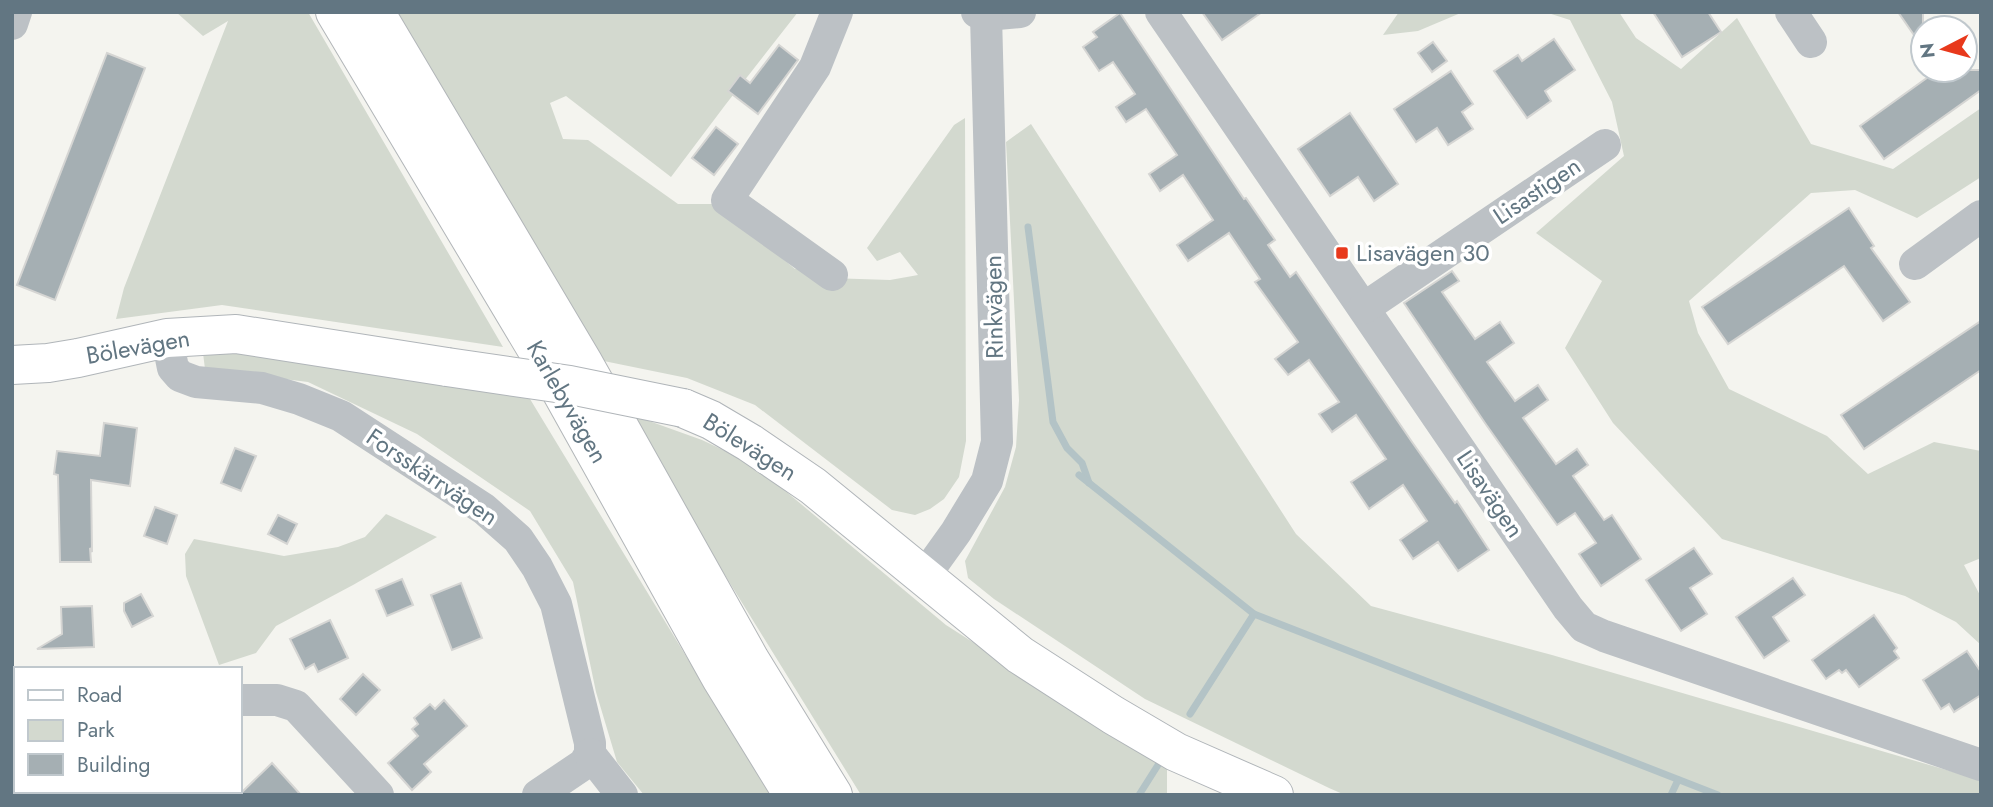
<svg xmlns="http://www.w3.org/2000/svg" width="1993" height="807" viewBox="0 0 1993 807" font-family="Jost,sans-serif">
  <rect width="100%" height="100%" fill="#f4f4ef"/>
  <g fill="#d3d9cf">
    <path d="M 176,12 L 308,12 L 503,347 L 222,305 L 116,319 L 124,288 L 228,21 L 203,36 Z"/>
    <path d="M 392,12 L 798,12 L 726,104 L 671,177 L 566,96 L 550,103 L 563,139 L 588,140 L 678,204 L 717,204 L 795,269 L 814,259 L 829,278 L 890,280 L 918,275 L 900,252 L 877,261 L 867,248 L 954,125 L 965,118 L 966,441 L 959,477 L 944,499 L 930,509 L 915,515 L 892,510 L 755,405 L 687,378 L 594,359 Z"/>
    <path d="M 1399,12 L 1463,12 L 1418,31 L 1383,35 Z"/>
    <path d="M 1545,12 L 1619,12 L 1636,38 L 1681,69 L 1737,18 L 1811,144 L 1893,169 L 1981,108 L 1981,177 L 1917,218 L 1855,190 L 1811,193 L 1689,301 L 1698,333 L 1729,389 L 1827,436 L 1868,474 L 1934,442 L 1981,451 L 1981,558 L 1964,565 L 1981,597 L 1981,645 L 1956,622 L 1905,596 L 1722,539 L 1613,423 L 1565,348 L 1602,281 L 1536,233 L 1624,156 L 1612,102 L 1570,20 Z"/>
    <path d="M 1031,124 L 1296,534 L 1371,606 L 1552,655 L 1981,780 L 1981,795 L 1345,795 L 1329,788 L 1145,699 L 994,599 L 968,578 L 965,561 L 1005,487 L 1016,447 L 1019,400 L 1006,142 Z"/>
    <path d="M 219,350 L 485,390 L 530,399 L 743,750 L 772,795 L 644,795 L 617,762 L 596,692 L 573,582 L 530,511 L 417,434 L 308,382 L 205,369 L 203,353 Z"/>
    <path d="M 624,412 L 702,440 L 753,464 L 946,625 L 1167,766 L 1167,795 L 861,795 Z"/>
    <path d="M 386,514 L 437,537 L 353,585 L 276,626 L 256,653 L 219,665 L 186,576 L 185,554 L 194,539 L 284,556 L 338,547 L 365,537 Z"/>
  </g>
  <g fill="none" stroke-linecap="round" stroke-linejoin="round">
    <g stroke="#b3c3c6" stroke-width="7">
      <path d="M 1028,227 L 1053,422 L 1067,448 L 1082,463 L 1089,483"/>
      <path d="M 1079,475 L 1254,614 L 1718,795"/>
      <path d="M 1190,714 L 1254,614"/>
      <path d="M 1139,795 L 1158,765"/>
      <path d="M 1671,795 L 1678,780"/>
    </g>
  </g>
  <g fill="#a5afb3" stroke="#d5d5d3" stroke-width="2">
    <path d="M 1202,12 L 1262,12 L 1222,40 Z"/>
    <path d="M 1653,12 L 1708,12 L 1721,32 L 1682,57 Z"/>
    <path d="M 1898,12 L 1923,12 L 1923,48 Z"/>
    <path d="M 1120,13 L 1244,199 L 1246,198 L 1275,240 L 1268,245 L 1290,277 L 1296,272 L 1412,442 L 1455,503 L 1457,501 L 1489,550 L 1458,571 L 1438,542 L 1413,559 L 1400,540 L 1427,521 L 1403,485 L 1369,509 L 1351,482 L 1386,459 L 1356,415 L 1332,432 L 1319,414 L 1339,402 L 1309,360 L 1288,375 L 1275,359 L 1298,342 L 1255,282 L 1260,279 L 1229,233 L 1188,261 L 1177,245 L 1213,220 L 1183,175 L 1160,191 L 1149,174 L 1177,155 L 1146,109 L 1126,122 L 1116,107 L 1135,94 L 1113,62 L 1099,71 L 1083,47 L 1097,37 L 1093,32 Z"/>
    <path d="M 1554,39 L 1575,70 L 1545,91 L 1551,101 L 1527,118 L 1494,71 L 1518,55 L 1522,61 Z"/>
    <path d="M 1433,42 L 1447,61 L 1432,72 L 1418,53 Z"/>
    <path d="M 779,45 L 798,60 L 758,114 L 728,91 L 740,75 L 750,83 Z"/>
    <path d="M 107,53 L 145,68 L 55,300 L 17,285 Z"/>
    <path d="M 1938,70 L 1981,70 L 1981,90 L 1884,159 L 1860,126 Z"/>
    <path d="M 1451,71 L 1473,104 L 1462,112 L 1473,129 L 1448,145 L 1437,128 L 1416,142 L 1394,109 Z"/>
    <path d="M 1350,113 L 1398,184 L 1374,201 L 1358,177 L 1330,196 L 1298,149 Z"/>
    <path d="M 716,127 L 738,144 L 714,175 L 692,158 Z"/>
    <path d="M 1849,208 L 1874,246 L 1871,248 L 1910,302 L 1883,321 L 1844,266 L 1728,344 L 1702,307 Z"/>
    <path d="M 1452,271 L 1459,281 L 1442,292 L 1475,339 L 1500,322 L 1514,343 L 1487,362 L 1515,401 L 1538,385 L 1548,400 L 1523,418 L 1556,464 L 1577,449 L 1588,465 L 1573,476 L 1604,520 L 1612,515 L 1641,559 L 1601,586 L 1579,554 L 1596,543 L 1575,513 L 1557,525 L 1485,423 L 1404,303 Z"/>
    <path d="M 1981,321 L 1981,370 L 1864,449 L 1841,415 Z"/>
    <path d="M 104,423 L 137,428 L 130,486 L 91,480 L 92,552 L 90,548 L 91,562 L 60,562 L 58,475 L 54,474 L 57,451 L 100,456 Z"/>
    <path d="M 235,448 L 256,456 L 241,491 L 221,483 Z"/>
    <path d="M 155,507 L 177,515 L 167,544 L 144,536 Z"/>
    <path d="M 278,515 L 297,524 L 287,544 L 268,534 Z"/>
    <path d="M 1694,548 L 1712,574 L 1690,588 L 1707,614 L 1681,631 L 1646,580 Z"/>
    <path d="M 1793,578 L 1805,595 L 1773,617 L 1789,641 L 1764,658 L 1736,617 Z"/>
    <path d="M 402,579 L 413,605 L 387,616 L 376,590 Z"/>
    <path d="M 461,583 L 482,638 L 452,650 L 431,595 Z"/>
    <path d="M 141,594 L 153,616 L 132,627 L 124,611 L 124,603 Z"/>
    <path d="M 92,606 L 94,647 L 37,649 L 62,634 L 61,607 Z"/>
    <path d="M 1874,615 L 1897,648 L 1894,651 L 1899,658 L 1859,687 L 1846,670 L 1842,673 L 1839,670 L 1826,679 L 1812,660 Z"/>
    <path d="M 330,620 L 348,658 L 318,672 L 314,664 L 305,669 L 290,639 Z"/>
    <path d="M 1967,651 L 1981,672 L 1981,695 L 1954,712 L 1949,704 L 1941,709 L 1923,680 Z"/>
    <path d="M 363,674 L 380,690 L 356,715 L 340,699 Z"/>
    <path d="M 444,700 L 467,726 L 424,764 L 431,772 L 412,790 L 388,763 L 418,736 L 412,729 L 418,724 L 414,718 L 430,704 L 435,709 Z"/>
    <path d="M 272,763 L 301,795 L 239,795 Z"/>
  </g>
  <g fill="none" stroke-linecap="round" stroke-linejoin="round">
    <g stroke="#b0b5b9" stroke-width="40">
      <g id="major">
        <path d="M 12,365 L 48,363 L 78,358 L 167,338 L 236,334 L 447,367"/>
        <path d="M 683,408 L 711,420 L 750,443 L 813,486 L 1020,655 L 1113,715 L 1176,752 L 1274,795"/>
      </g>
    </g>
    <g stroke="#b2b6b9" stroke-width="40">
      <g id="highway">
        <path d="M 335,12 L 552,375 L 721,678 L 793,795"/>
        <path d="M 375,12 L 584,364 L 750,660 L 833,795"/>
      </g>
    </g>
    <g stroke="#bcc1c5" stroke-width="32">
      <path d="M 977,12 L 986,15 L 1020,12"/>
      <path d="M 1161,12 L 1568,608 L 1584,627 L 1604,636 L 1981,765"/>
      <path d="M 1791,12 L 1811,42"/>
      <path d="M 12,24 L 16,12"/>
      <path d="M 1915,264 L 1981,216"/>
      <path d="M 832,275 L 727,200 L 815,67 L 837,12"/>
      <path d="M 1364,308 L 1605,145"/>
      <path d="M 167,338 L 173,368 L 180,376 L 196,382 L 262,388 L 299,399 L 341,416 L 484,509 L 518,539 L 537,567 L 556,604 L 590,743 L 590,754 L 584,764 L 538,795"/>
      <path d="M 923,578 L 956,532 L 987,481 L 997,442 L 986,15"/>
      <path d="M 240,700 L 277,700 L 296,706 L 378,795"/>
      <path d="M 590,754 L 622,795"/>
    </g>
    <use href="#major" stroke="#fff" stroke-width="38"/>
    <use href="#highway" stroke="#fff" stroke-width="38"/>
    <g stroke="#b0b5b9" stroke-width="40" stroke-linecap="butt">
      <path id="major-bridge" d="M 447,367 L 570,385 L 683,408"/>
    </g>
    <use href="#major-bridge" stroke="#fff" stroke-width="38"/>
  </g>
  <rect fill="#e8391c" stroke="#fff" stroke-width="2.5" x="1335" y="246" width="14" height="14" rx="3.5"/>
  <g text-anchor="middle" stroke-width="7" stroke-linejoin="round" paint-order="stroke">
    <g font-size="24" fill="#627682" stroke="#fff">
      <text transform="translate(1537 191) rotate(-34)" y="8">Lisastigen</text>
      <text transform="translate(994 307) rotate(-91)" y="8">Rinkvägen</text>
      <text transform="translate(138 347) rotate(-10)" y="8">Bölevägen</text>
      <text transform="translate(567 402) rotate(60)" y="8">Karlebyvägen</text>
      <text transform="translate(750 447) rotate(32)" y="8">Bölevägen</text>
      <text transform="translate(432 477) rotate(34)" y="8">Forsskärrvägen</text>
      <text transform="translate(1490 494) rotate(56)" y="8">Lisavägen</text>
    </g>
    <g font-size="24" fill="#627682" stroke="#fff" text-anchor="start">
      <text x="1356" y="261">Lisavägen 30</text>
    </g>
  </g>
  <rect width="1993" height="807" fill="none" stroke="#627682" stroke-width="28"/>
  <rect x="14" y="667" width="228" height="126" fill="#ffffff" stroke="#c0c8cd" stroke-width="2"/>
  <rect x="28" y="690" width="35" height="10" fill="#ffffff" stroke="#c0c8cd" stroke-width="2"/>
  <text x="77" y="702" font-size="21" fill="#627682">Road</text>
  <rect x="28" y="720" width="35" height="21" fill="#d3d9cf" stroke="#c0c8cd" stroke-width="2"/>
  <text x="77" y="737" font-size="21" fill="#627682">Park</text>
  <rect x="28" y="754" width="35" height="21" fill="#a5afb3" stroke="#c0c8cd" stroke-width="2"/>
  <text x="77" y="772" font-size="21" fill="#627682">Building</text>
  <g transform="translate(1944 49) rotate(264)"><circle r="33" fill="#ffffff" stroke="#c0c8cd" stroke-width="2"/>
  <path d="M0-5L12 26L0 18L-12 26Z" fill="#e8391c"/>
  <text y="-10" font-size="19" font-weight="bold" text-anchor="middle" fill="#627682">N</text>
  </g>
</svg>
